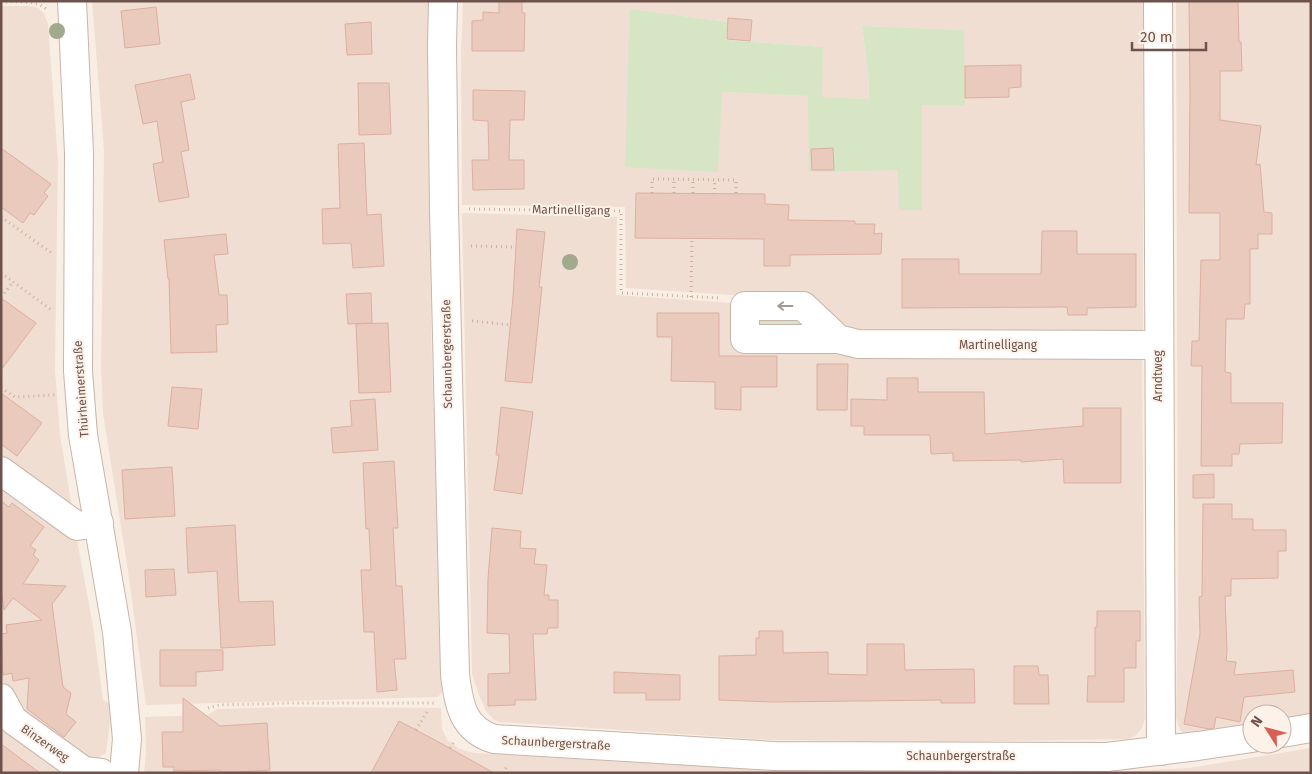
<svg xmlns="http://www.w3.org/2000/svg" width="1312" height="774" viewBox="0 0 1312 774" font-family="'Fira Sans',sans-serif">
  <rect width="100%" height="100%" fill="#f9eee3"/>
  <g fill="#f0ded2" fill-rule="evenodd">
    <path d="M 92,1 L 430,1 L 429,30 L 431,327 L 442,692 L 438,697 L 146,705 L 128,571 L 103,413 L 101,369 L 104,150 Z"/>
    <path d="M 463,1 L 1143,1 L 1143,333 L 851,334 L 808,296 L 733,295 L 626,288 L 625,207 L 462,205 L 461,57 ZM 630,9 L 728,22 L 726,40 L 823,47 L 821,97 L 869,99 L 869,80 L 862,26 L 964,30 L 921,105 L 899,210 L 899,170 L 808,96 L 722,92 Z"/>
    <path d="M 1176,1 L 1311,1 L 1311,714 L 1282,719 L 1282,714 L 1252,714 L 1252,725 L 1197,734 L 1183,733 L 1179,728 L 1176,717 L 1178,603 Z"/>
    <path d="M 1,6 L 30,6 L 38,8 L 44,13 L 48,24 L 58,161 L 55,370 L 60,435 L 72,507 L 1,460 Z"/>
    <path d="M 462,213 L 617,217 L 616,295 L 733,303 L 732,337 L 1142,358 L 1145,719 L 1142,728 L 1136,735 L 1129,739 L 934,742 L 773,740 L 499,722 L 493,719 L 486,711 L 479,695 L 472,674 Z"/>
    <path d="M 1,483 L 77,540 L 93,626 L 103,700 L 109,703 L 110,721 L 106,753 L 93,761 L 20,714 L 1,677 Z"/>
    <path d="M 292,707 L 441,708 L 442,729 L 448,741 L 460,749 L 474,753 L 782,771 L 920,773 L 144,773 L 146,751 L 145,717 L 208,715 L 217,709 Z"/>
    <path d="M 1,720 L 73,773 L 1,773 Z"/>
    <path d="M 1311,748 L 1311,773 L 1097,773 L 1189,768 Z"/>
  </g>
  <g fill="#d6e5c3">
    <path d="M 630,9 L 728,22 L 726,40 L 823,47 L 822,97 L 869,99 L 869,80 L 862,26 L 964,30 L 965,105 L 922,105 L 922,210 L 899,210 L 898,170 L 809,172 L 808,96 L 722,92 L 718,172 L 625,167 Z"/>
    <path d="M 802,314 L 806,328 L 757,332 L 754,317 Z"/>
  </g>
  <g fill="#ebcabe" stroke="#dcafa0">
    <path d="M 499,1 L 522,1 L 522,13 L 525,13 L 524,51 L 472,51 L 472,21 L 483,20 L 483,12 L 499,13 Z"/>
    <path d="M 1189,1 L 1238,1 L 1239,42 L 1241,42 L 1242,71 L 1220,71 L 1220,120 L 1261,126 L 1256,165 L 1260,164 L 1264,212 L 1272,213 L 1272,234 L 1258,234 L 1258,249 L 1250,249 L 1250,304 L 1245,304 L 1244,319 L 1226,319 L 1225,372 L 1231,373 L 1231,403 L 1283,403 L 1282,443 L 1240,444 L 1239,454 L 1232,454 L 1232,466 L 1201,466 L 1202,366 L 1191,366 L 1192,341 L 1199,341 L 1201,260 L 1220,260 L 1220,213 L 1189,213 L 1190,93 Z"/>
    <path d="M 156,7 L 160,44 L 125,48 L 121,11 Z"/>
    <path d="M 728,18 L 752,20 L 750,41 L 727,39 Z"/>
    <path d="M 371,22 L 372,54 L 347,55 L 345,24 Z"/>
    <path d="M 1021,65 L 1021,87 L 1009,88 L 1009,97 L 965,98 L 965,66 Z"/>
    <path d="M 190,74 L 195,99 L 181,102 L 189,150 L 181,152 L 189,197 L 159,202 L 153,164 L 163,162 L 157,121 L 143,124 L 135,85 Z"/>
    <path d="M 358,83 L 389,83 L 391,134 L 359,135 Z"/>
    <path d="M 473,90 L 525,91 L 524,120 L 510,120 L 509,160 L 524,160 L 524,189 L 473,190 L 472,160 L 489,160 L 488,121 L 473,120 Z"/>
    <path d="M 364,143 L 367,215 L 381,214 L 384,266 L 353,268 L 351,243 L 323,244 L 322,209 L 340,208 L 338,144 Z"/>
    <path d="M 1,148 L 51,184 L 44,193 L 48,196 L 34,215 L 30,213 L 23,223 L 1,207 Z"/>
    <path d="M 833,148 L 834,170 L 812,170 L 811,149 Z"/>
    <path d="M 636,193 L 765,194 L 765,204 L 789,205 L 788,220 L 855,221 L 855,224 L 875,224 L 874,234 L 882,233 L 881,254 L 790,255 L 790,266 L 764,266 L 764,239 L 635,238 Z"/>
    <path d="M 517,229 L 545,232 L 539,287 L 542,287 L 532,383 L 505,381 L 513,297 Z"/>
    <path d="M 1042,231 L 1077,231 L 1077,254 L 1136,254 L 1136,307 L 1087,308 L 1087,315 L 1068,315 L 1067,307 L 902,308 L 902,259 L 959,259 L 959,274 L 1041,274 Z"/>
    <path d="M 226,234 L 228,254 L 214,255 L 219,295 L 227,295 L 228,324 L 216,325 L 217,352 L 171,353 L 169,278 L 168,279 L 164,240 Z"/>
    <path d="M 371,293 L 372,323 L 348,324 L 346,294 Z"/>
    <path d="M 1,298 L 36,323 L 1,370 Z"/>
    <path d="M 657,313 L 719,313 L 719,356 L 777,356 L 777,387 L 741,387 L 741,410 L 715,409 L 715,382 L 671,381 L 672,337 L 657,337 Z"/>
    <path d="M 388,323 L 391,392 L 359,393 L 356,324 Z"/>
    <path d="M 817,364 L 848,364 L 847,410 L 817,410 Z"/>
    <path d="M 887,378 L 918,378 L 918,392 L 984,392 L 985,434 L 1083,426 L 1083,408 L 1121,408 L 1121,483 L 1064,483 L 1063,459 L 1021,462 L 1021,460 L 953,461 L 953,453 L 931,454 L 930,435 L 864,435 L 864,426 L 851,426 L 851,399 L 887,400 Z"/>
    <path d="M 172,387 L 202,389 L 198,429 L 168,426 Z"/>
    <path d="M 1,393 L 42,423 L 17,456 L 1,444 Z"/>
    <path d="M 375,399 L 378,450 L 333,453 L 331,428 L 352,426 L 350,401 Z"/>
    <path d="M 501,407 L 533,412 L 522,494 L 494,490 L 499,455 L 496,455 Z"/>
    <path d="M 394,461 L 398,528 L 393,528 L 396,586 L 402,586 L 406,659 L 394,659 L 397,690 L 377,692 L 374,632 L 364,632 L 361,570 L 371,570 L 369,529 L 366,529 L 363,463 Z"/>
    <path d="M 172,467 L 175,516 L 125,519 L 122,470 Z"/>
    <path d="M 1214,474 L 1214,498 L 1193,498 L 1193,475 Z"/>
    <path d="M 1,501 L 9,507 L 12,503 L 44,527 L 30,546 L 36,550 L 33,555 L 39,560 L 23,584 L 66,586 L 52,604 L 63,687 L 71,693 L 66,714 L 76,722 L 64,737 L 27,709 L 29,678 L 13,681 L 12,673 L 3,675 L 1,634 L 7,633 L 6,625 L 42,620 L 13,598 L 4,610 L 1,588 Z"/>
    <path d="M 1203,504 L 1232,504 L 1232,519 L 1253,519 L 1253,530 L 1286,530 L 1286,551 L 1278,551 L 1278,578 L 1231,579 L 1231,596 L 1225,596 L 1227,651 L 1226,661 L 1236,662 L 1234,675 L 1293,670 L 1295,692 L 1244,697 L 1240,722 L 1216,717 L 1214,728 L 1209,729 L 1184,724 L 1200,634 L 1199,597 L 1202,596 Z"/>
    <path d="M 235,525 L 239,602 L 273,601 L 275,645 L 221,648 L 217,571 L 188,573 L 186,528 Z"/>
    <path d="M 492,528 L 521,531 L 520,548 L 536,549 L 534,564 L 547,565 L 544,595 L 549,595 L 549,600 L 558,600 L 558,628 L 548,628 L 547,634 L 533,634 L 536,700 L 515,700 L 515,705 L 488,706 L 488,674 L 510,673 L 509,634 L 487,633 L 488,579 Z"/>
    <path d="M 174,569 L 176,595 L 146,597 L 145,570 Z"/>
    <path d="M 1097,611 L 1140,611 L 1140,641 L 1136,641 L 1136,668 L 1124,668 L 1124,702 L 1087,702 L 1088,676 L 1095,676 L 1095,627 L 1097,627 Z"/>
    <path d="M 759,631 L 783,631 L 783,653 L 828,652 L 828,674 L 867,675 L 867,644 L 904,644 L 905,670 L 974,669 L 975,703 L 941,703 L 941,700 L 773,702 L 719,700 L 719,656 L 756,655 L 756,638 L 759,638 Z"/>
    <path d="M 160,650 L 223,650 L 223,670 L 196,672 L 196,686 L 160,686 Z"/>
    <path d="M 1014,666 L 1038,666 L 1039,675 L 1048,675 L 1049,704 L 1014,704 Z"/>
    <path d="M 614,672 L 680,675 L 680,700 L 646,700 L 646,693 L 614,693 Z"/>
    <path d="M 183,698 L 220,726 L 267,723 L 270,770 L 221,773 L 220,770 L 174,771 L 174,767 L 163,767 L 162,732 L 183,732 Z"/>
    <path d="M 399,721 L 433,739 L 494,773 L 371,773 Z"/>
    <path d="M 1,744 L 40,773 L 1,773 Z"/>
  </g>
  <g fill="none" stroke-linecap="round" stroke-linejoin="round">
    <g stroke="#c8b4ab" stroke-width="30">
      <g id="street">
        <path d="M 72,1 L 79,153 L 78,371 L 83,435 L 117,632 L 127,739 L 124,773"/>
        <path d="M 443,1 L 442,46 L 444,209 L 455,675 C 459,704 462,729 494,739 L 774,756 L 1107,757 L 1198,746 L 1252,738"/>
        <path d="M 1158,1 L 1161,751"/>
        <path d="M 838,339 L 803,306 L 745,306 L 745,339 L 838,339 L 858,344 L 1158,345"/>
        <path d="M 1,471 L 77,526 L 99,523"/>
        <path d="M 1,698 L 13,720 L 84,771 L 101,773"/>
        <path d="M 1282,733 L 1311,728"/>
      </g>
    </g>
    <g stroke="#d0ada1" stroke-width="3" stroke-dasharray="1 4" stroke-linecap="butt">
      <path d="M 1,2 C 15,2 37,0 46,9"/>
      <path d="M 652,193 L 652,179 L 736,180 L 736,194"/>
      <path d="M 674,193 L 674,179"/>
      <path d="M 693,193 L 693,180"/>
      <path d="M 714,194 L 715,180"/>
      <path d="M 469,209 L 621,211 L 621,293 L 720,298"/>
      <path d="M 1,217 L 53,254"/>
      <path d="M 471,246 L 515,247"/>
      <path d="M 1,273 L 53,311"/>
      <path d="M 1,297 L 13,282"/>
      <path d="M 691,297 L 692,239"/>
      <path d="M 472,321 L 511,325"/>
      <path d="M 1,388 L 15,397 L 55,395"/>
      <path d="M 208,708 L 219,705 L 291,703 L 435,703"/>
      <path d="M 416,730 L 427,712"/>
      <path d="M 450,748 L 454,742"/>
      <path d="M 503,773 L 507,766"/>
    </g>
    <use href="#street" stroke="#fff" stroke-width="28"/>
  </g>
  <g fill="#a1aa8c">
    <circle cx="57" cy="31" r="8"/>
    <circle cx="570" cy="262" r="8"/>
  </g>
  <defs><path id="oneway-shaft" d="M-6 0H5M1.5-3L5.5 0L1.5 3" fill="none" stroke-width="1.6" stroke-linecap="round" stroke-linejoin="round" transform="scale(1.25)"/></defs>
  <use stroke="#a89894" href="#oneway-shaft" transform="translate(785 306) rotate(-180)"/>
  <g text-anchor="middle" stroke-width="4" stroke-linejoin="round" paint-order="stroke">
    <g font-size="12" fill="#6e534c" stroke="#fdf2e9">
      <text transform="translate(571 210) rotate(1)" y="4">Martinelligang</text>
      <text x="998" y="349">Martinelligang</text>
      <text transform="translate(447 354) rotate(-91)" y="4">Schaunbergerstraße</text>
      <text transform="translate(1158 376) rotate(-90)" y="4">Arndtweg</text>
      <text transform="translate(81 389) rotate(-94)" y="4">Thürheimerstraße</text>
      <text transform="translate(45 743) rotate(35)" y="4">Binzerweg</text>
      <text transform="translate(556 743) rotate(3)" y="4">Schaunbergerstraße</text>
      <text x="961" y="760">Schaunbergerstraße</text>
    </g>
  </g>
  <rect width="1312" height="774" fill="none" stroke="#6e534c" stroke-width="5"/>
  <g transform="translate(1267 729) rotate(306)"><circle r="24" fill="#fdf2e9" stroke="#c4b2aa"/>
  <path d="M0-4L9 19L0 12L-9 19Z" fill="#d66055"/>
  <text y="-8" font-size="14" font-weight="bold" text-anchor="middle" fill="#6e534c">N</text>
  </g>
  <path d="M1132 42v8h74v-8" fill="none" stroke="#6e534c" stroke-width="2.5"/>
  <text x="1140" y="42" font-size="15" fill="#6e534c" stroke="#fdf2e9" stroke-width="4" paint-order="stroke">20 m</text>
</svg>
